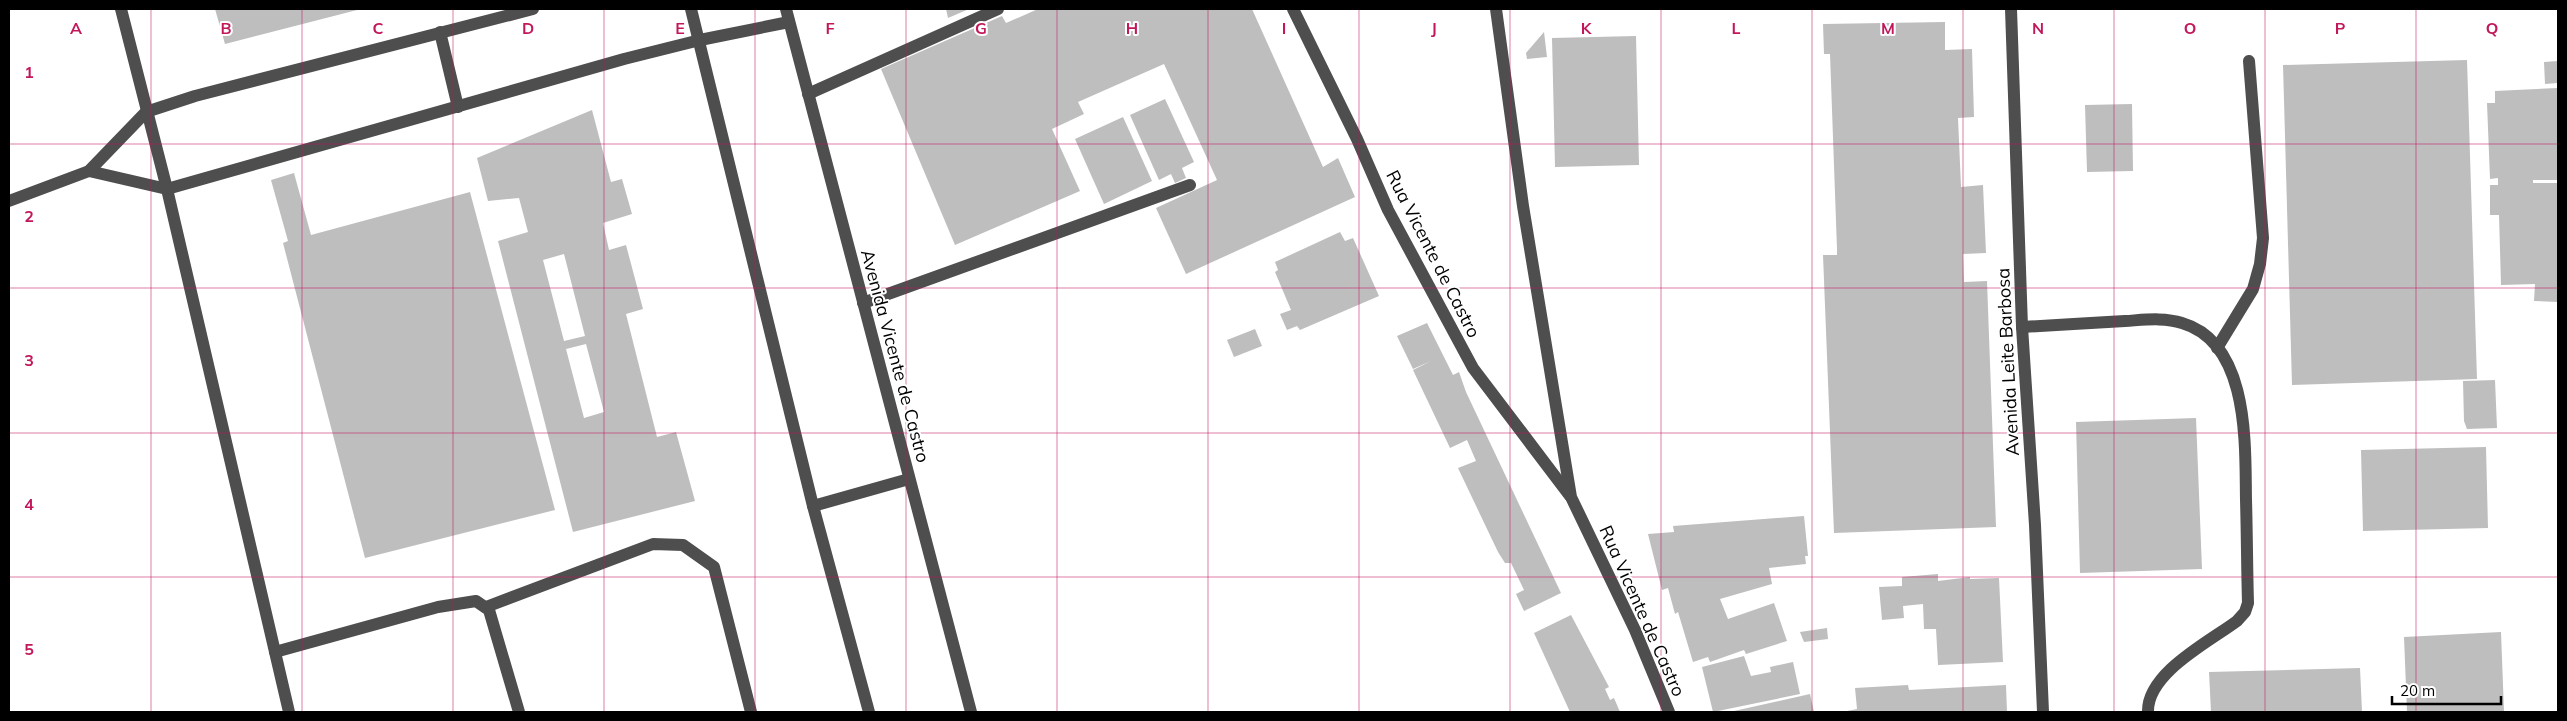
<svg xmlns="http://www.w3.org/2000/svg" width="2567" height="721" viewBox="0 0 2567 721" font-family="Mulish,sans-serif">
  <rect width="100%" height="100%" fill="#fff"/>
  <g fill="#bebebe" fill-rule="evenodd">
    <path d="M 215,9 L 361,9 L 225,44 Z"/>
    <path d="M 946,9 L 969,9 L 948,18 Z"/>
    <path d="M 1038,9 L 1252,9 L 1323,167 L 1338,158 L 1355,197 L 1186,274 L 1156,208 L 1217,180 L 1164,64 L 1078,102 L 1084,114 L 1052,129 L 1080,191 L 955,245 L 881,69 L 1002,16 L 1006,23 Z"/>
    <path d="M 1945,22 L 1945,50 L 1972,49 L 1974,117 L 1958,118 L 1961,187 L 1983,185 L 1986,253 L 1963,254 L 1964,282 L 1987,281 L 1996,527 L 1834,533 L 1823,255 L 1837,255 L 1837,249 L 1830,54 L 1824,54 L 1823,24 Z"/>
    <path d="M 1544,32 L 1547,57 L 1527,59 L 1526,53 Z"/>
    <path d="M 1636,36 L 1639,165 L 1555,167 L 1552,38 Z"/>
    <path d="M 2467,60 L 2477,379 L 2292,385 L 2283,65 Z"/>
    <path d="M 2558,61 L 2558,83 L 2545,84 L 2544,62 Z"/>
    <path d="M 2558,88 L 2558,180 L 2533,180 L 2533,183 L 2558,183 L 2558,302 L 2534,301 L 2535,284 L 2501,285 L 2499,215 L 2490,215 L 2490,185 L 2498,185 L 2498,178 L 2490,179 L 2487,103 L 2495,103 L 2495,91 Z"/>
    <path d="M 1165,99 L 1194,162 L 1182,168 L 1186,178 L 1175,183 L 1171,174 L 1159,180 L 1130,115 Z"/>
    <path d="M 2132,104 L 2133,171 L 2087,172 L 2085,105 Z"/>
    <path d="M 592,110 L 611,182 L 622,179 L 632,214 L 603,223 L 609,250 L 626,245 L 643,309 L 626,314 L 657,437 L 676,432 L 695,501 L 573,532 L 498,241 L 528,232 L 519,198 L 488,201 L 477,158 ZM 564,254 L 585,336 L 564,341 L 543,260 ZM 586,344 L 604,412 L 584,418 L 566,349 Z"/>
    <path d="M 1123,117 L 1152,181 L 1104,204 L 1075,139 Z"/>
    <path d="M 294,173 L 311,235 L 470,192 L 555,510 L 365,558 L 283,243 L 288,241 L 271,180 Z"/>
    <path d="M 1340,232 L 1345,241 L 1353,238 L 1379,296 L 1300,330 L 1297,326 L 1287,330 L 1280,314 L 1291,310 L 1275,272 L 1278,270 L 1275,262 Z"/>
    <path d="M 1427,323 L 1453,375 L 1459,372 L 1466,392 L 1561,593 L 1524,611 L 1516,594 L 1524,590 L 1511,563 L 1505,563 L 1498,552 L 1458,468 L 1476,461 L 1467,440 L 1450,448 L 1413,370 L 1431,361 L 1413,369 L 1397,336 Z"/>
    <path d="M 1255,329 L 1262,346 L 1234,357 L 1227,340 Z"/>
    <path d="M 2495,380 L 2497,428 L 2467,429 L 2464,421 L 2463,381 Z"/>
    <path d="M 2196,418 L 2202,569 L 2080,573 L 2076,422 Z"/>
    <path d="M 2486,447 L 2488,528 L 2363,531 L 2361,450 Z"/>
    <path d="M 1804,516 L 1808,556 L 1805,556 L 1806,564 L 1769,568 L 1772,584 L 1720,599 L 1728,619 L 1774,603 L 1787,641 L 1746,654 L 1744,650 L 1710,662 L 1708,657 L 1693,662 L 1678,612 L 1675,614 L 1668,588 L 1662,590 L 1648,534 L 1674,532 L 1673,526 Z"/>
    <path d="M 1938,574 L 1938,581 L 1970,577 L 1970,579 L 1999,578 L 2003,662 L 1938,665 L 1936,629 L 1924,629 L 1923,604 L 1903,606 L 1904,618 L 1882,620 L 1879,587 L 1902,586 L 1902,577 Z"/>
    <path d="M 1571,615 L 1609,687 L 1605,689 L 1610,700 L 1614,698 L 1620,712 L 1570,712 L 1534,633 Z"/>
    <path d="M 1827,628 L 1828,639 L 1804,642 L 1800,632 Z"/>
    <path d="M 2501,632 L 2504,712 L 2407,712 L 2404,637 Z"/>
    <path d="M 1744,656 L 1751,676 L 1771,672 L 1770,667 L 1793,662 L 1800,694 L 1713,712 L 1702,667 Z"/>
    <path d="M 2360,668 L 2362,712 L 2211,712 L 2209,672 Z"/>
    <path d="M 1908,685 L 1909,690 L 2006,685 L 2007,712 L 1842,712 L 1857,709 L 1855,688 Z"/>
    <path d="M 1810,694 L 1814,712 L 1735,712 L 1734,711 Z"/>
  </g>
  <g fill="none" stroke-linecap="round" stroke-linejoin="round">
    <g stroke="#4e4e4e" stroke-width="12">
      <path d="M 121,9 L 167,189 L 289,712"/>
      <path d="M 691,9 L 813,506 L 869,712"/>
      <path d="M 786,9 L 971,712"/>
      <path d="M 1293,9 L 1357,139 L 1388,210 L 1473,368 L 1570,496"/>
      <path d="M 1496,9 L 1523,206 L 1571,497 L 1635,630 L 1669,712"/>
      <path d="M 2011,9 L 2022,327 L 2035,525 L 2043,712"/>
      <path d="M 440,32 L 458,107"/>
      <path d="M 808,94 L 998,9"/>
      <path d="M 89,171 L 167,189 L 624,59 L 700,40 L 789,22"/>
      <path d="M 9,201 L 89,171 L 146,112 L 195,96 L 533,9"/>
      <path d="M 863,303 L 1190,185"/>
      <path d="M 2022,327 C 2056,325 2091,323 2125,321 C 2143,320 2164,317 2182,323 C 2250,343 2245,445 2246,500 C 2247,534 2247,569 2248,603 L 2245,612 L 2237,621 C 2209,642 2147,673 2148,712"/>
      <path d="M 2217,348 L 2253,289 L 2260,264 L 2263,238 L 2249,61"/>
      <path d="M 813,506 L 909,479"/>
      <path d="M 486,607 L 653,544 L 683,545 L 714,567 L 751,712"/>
      <path d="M 275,652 L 438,607 L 476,601 L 489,610 L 519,712"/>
    </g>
  </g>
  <path fill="none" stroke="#c2185b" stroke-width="1" stroke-opacity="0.55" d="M 151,9 L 151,712M 302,9 L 302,712M 453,9 L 453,712M 604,9 L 604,712M 755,9 L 755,712M 906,9 L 906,712M 1057,9 L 1057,712M 1208,9 L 1208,712M 1359,9 L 1359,712M 1510,9 L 1510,712M 1661,9 L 1661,712M 1812,9 L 1812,712M 1963,9 L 1963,712M 2114,9 L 2114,712M 2265,9 L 2265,712M 2416,9 L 2416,712M 9,144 L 2558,144M 9,288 L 2558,288M 9,433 L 2558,433M 9,577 L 2558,577"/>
  <g text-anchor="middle" stroke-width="4" stroke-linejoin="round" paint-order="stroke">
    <g font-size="18" fill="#000" stroke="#fff">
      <text transform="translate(1433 254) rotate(63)" y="6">Rua Vicente de Castro</text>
      <text transform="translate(895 356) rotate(75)" y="6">Avenida Vicente de Castro</text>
      <text transform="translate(2008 362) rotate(-93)" y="6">Avenida Leite Barbosa</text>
      <text transform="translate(1642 611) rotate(66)" y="6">Rua Vicente de Castro</text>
    </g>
  </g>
  <g font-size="16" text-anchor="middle" font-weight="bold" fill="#c2185b" stroke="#fff" stroke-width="4" stroke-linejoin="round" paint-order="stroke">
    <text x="76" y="34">A</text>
    <text x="226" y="34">B</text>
    <text x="378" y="34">C</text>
    <text x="528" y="34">D</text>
    <text x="680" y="34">E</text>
    <text x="830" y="34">F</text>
    <text x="981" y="34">G</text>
    <text x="1132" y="34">H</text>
    <text x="1284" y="34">I</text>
    <text x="1434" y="34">J</text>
    <text x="1586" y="34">K</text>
    <text x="1736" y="34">L</text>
    <text x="1888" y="34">M</text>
    <text x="2038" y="34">N</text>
    <text x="2190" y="34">O</text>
    <text x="2340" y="34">P</text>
    <text x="2492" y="34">Q</text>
    <text x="29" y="78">1</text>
    <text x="29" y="222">2</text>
    <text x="29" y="366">3</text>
    <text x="29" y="510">4</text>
    <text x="29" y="655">5</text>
  </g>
  <rect width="2567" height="721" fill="none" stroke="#000000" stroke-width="20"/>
  <path d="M2392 696v8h109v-8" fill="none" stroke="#000000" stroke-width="2.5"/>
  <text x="2400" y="696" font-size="15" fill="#000000" stroke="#ffffff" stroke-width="4" paint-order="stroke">20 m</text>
</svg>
